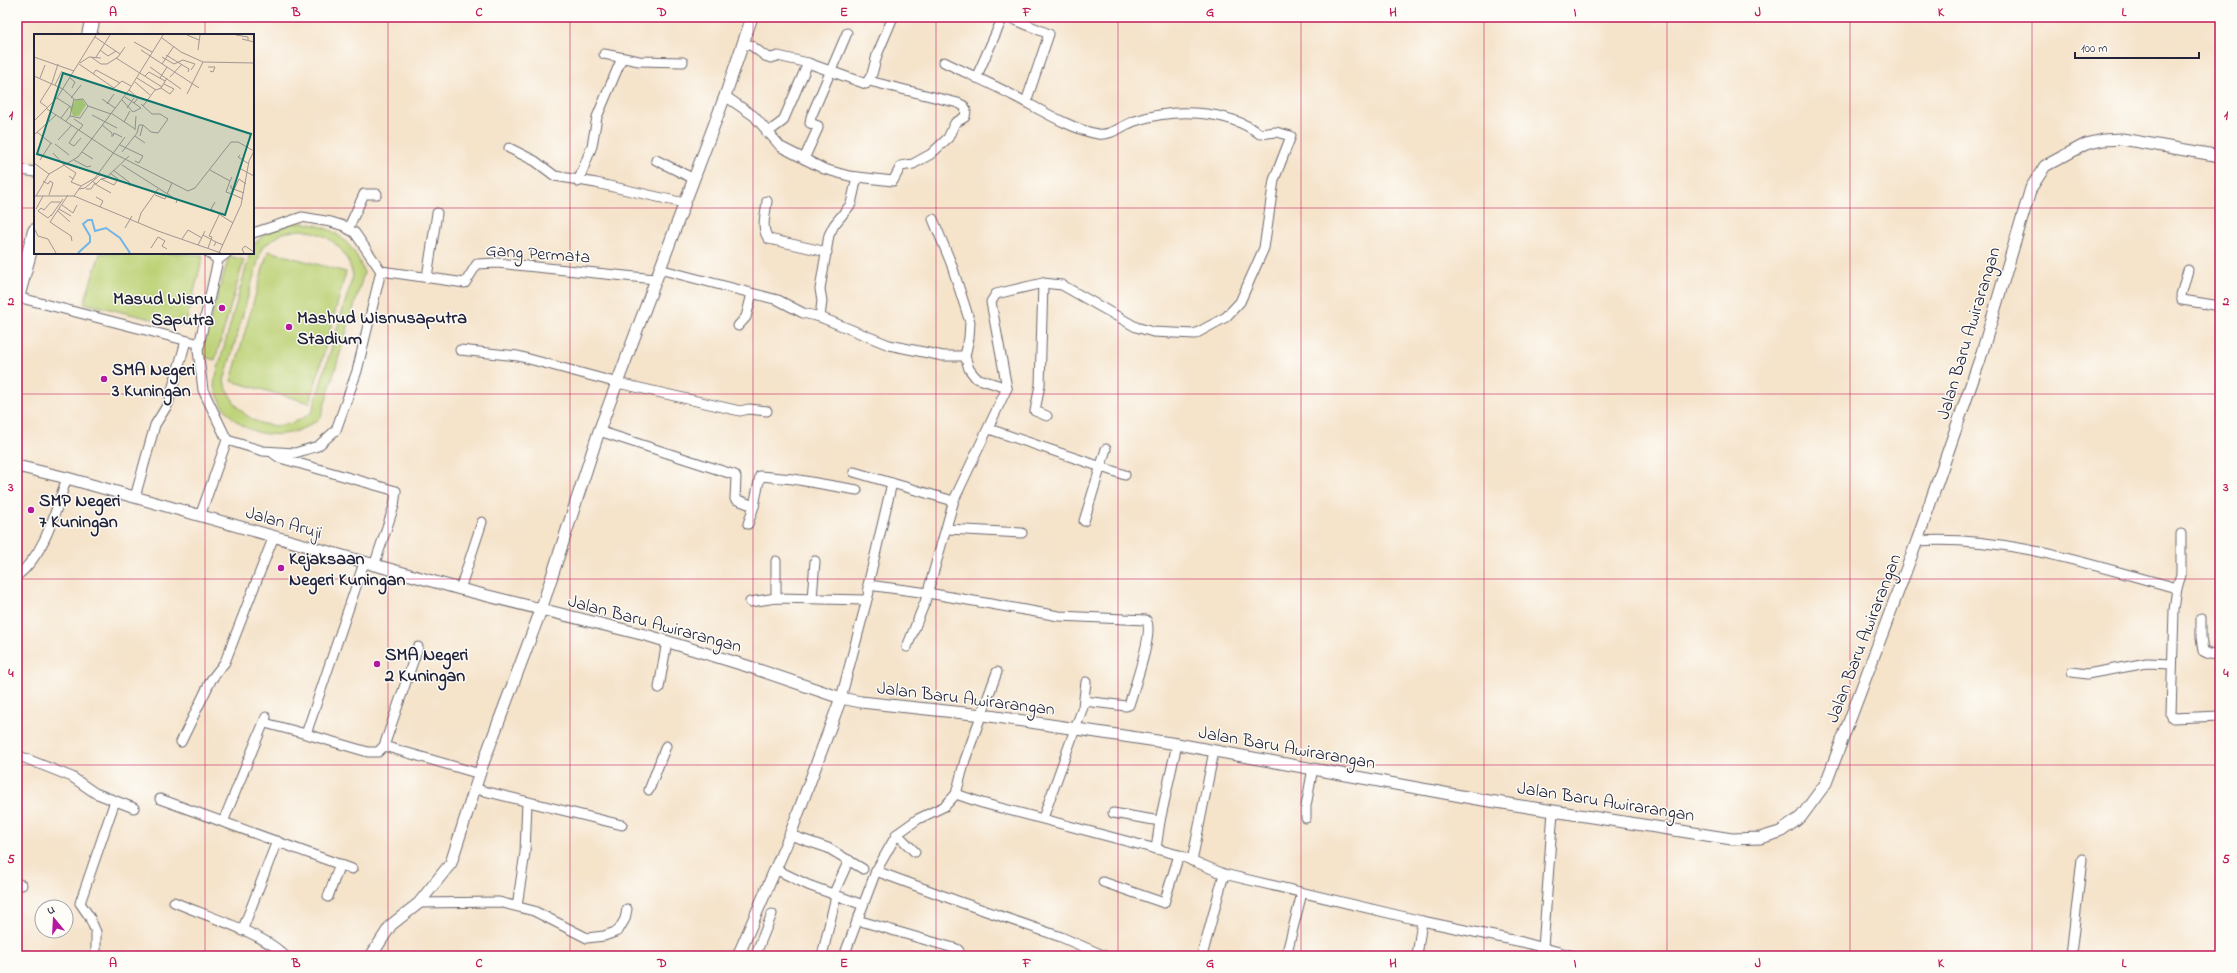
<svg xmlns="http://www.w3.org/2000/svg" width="2237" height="973" viewBox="0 0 2237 973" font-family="'Indie Flower',sans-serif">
  <rect width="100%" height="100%" fill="#fdfcf7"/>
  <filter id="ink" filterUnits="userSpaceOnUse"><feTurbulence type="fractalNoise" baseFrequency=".025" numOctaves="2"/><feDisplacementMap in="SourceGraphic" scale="8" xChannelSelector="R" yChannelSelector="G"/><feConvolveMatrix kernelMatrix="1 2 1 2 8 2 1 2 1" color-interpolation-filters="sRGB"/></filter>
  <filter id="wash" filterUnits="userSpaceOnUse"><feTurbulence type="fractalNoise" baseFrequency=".012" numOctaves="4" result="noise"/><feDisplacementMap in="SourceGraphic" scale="16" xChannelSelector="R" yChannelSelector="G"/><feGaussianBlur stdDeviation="0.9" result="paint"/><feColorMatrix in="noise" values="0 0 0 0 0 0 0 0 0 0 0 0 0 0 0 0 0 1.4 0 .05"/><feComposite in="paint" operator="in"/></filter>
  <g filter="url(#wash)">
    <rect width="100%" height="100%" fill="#f5e3ca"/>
    <g fill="#bcd175" stroke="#6f7a58" fill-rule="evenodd">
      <path d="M 293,223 C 327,221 354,240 364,273 L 321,417 C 282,450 225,435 214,383 L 250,253 L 253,253 L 253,245 L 266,233 ZM 300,230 C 328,232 347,248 353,276 L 312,412 C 275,440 237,422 224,381 L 262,247 L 283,233 Z"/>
      <path d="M 268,251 L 346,272 L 310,403 L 231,381 Z"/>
      <path d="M 100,253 L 182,253 L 203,256 L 185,327 L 84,303 Z"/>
      <path d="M 229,256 L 244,260 L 215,360 L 200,356 Z"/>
    </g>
  </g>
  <g filter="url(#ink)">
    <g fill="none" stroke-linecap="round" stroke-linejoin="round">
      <g stroke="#6c666d" stroke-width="11">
        <g id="minor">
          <path d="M 1008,17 L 1049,34 L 1026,102"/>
          <path d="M 744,43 L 752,46 L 765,56 L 771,58 L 778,56 L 808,63 L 866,84 L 872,74 L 877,55 L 893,17"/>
          <path d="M 604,54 L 639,61 L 683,62"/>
          <path d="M 944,62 C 966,73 990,83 1012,95 C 1036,107 1072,130 1098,134 C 1111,136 1123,125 1135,121 C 1173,108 1226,109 1260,134 L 1276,132 L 1291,136 L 1274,180 L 1264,248 L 1240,302 L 1226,317 L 1195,334 L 1153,332 L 1136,327 L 1062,285 L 1043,283"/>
          <path d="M 976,78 L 1003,17"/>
          <path d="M 725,96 L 754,116 L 781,147 L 824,169 L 849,176 L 893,181 L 901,166 L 913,164 L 931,154 L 948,138 L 955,123 L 965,117 L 966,110 L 964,106 L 958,103 L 869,81"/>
          <path d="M 767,133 L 783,121 L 808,63"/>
          <path d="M 509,148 L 535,161 L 555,176 L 596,183 L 684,203"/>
          <path d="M 804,159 L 818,128 L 818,126 L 810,123 L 811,117 L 847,33"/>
          <path d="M 656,160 L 694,179"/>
          <path d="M 17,169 L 35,172"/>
          <path d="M 578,182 L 592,146 L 597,117 L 622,58"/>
          <path d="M 767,201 C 766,213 760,229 769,239 L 827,252"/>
          <path d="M 933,219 L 951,263 L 970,322 L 969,338 L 965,356 L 969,369 L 976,378 L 1007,388"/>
          <path d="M 348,229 L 364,194 L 377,194"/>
          <path d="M 218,260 L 227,253"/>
          <path d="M 659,269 L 778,300 L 803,313 L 820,317 L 889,345 L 943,356 L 965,356"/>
          <path d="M 2188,270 L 2181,295 L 2182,300 L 2220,306"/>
          <path d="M 381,271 L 465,283 L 477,264 L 497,263 L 655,279"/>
          <path d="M 427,277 L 437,213"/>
          <path d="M 17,297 L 200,344"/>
          <path d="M 820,317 L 822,301 L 820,289 L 829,235 L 834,225 L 851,204 L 857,177"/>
          <path d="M 738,326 L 746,317 L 752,294"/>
          <path d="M 460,350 L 518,356 L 618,383 L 740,411 L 749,409 L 767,411"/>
          <path d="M 989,429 L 1125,475"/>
          <path d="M 599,431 L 735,475 L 736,477 L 735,499 L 754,506 L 748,524"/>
          <path d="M 227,440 L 263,451 L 295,453 L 318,446 L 336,430 L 357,371 L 381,271 L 355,233 L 344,226 L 331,222 L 302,217 L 253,233"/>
          <path d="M 274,454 L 280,458 L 396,491 L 394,506 L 374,566"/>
          <path d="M 854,472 L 950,500"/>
          <path d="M 135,497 L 155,425 L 168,404 L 186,341"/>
          <path d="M 754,506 L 760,476 L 793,479 L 857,490"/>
          <path d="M 200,516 L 227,440 L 203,390 L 198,350 L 218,260 L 209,253"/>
          <path d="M 1084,521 L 1106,449"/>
          <path d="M 947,529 L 1022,533"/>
          <path d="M 1917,541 C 2006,535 2093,566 2177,588 L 2181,575 L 2181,534"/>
          <path d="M 364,563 L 306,734 L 368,752 L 378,752 L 384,746 L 418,647"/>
          <path d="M 17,576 C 46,553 55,511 67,478"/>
          <path d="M 868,585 L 928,593 L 1059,616 L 1146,620 C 1155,630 1133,691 1129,705 L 1126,706 L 1084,701"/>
          <path d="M 2177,588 L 2174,610 L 2171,715 L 2173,718 L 2220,716"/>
          <path d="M 460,589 L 482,522"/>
          <path d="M 776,598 L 776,561"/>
          <path d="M 812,598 L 815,561"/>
          <path d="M 750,602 L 776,598 L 865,600"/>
          <path d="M 2201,618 L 2201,637 L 2203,651 L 2209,654 L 2220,655"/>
          <path d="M 907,647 L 925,602 L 954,500 L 1007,388 L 991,302 L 996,294 L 1043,283 L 1040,385 L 1035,411 L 1047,416"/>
          <path d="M 2072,672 L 2087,674 L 2147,663 L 2172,664"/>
          <path d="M 659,688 L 667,641"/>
          <path d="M 841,698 L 869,592 L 868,585 L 892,483"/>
          <path d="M 265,723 L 306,734"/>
          <path d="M 181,742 L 211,680 L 225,662 L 274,536"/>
          <path d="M 384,746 L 480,774"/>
          <path d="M 17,755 L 72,777 L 95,793 L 134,808"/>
          <path d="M 476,789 L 622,825"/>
          <path d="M 649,790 L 666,746"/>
          <path d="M 956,794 L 982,803 L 1179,855 L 1224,874 L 1422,921 L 1522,942 L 1574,956"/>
          <path d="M 160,799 L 352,869"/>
          <path d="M 1113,813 L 1160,821"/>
          <path d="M 1043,818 L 1083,707 L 1086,682"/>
          <path d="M 1306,818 L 1306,806 L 1313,768"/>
          <path d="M 223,822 L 266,717"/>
          <path d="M 897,834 L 915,852"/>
          <path d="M 790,835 L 828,848 L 863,869"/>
          <path d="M 1156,849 L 1160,821 L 1177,744"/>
          <path d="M 1192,861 L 1214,751"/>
          <path d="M 775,869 L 808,885 L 863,905"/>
          <path d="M 876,871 L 960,902 L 1061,937 L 1105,956"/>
          <path d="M 1103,882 L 1164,903 L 1179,855"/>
          <path d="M 17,884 L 22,885"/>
          <path d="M 833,895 L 849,860"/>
          <path d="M 328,897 L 340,864"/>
          <path d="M 174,902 C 203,915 264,933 285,956"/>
          <path d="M 419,903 L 499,902 L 534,911 L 587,938 L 604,936 L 618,931 L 625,919 L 627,909"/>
          <path d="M 517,906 L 525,853 L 527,802"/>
          <path d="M 857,920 L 957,949 L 959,951 L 958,956"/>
          <path d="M 242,931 L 277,841"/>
          <path d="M 1543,948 L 1553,811"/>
          <path d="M 96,956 L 96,932 L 89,916 L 80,903 L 115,801"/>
          <path d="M 755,956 L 772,914"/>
          <path d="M 822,956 L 836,896"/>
          <path d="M 844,956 L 876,871 L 897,834 L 918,819 L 945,806 L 956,794 L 965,760 L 997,672"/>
          <path d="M 1202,956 L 1224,874"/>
          <path d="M 1286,956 L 1302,893"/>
          <path d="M 1417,956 L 1422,921"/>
          <path d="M 2073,956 L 2071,955 L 2082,859"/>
        </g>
      </g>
      <g stroke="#6c666d" stroke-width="13">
        <g id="tertiary">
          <path d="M 17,466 L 67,478 L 460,589 L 649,636 L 747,666 L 841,698 L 861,702 L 983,715 L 1177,744 L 1477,799 L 1732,839 L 1760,838 L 1780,832 L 1801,817 L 1826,783 L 1917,541 L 1980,359 L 2031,188 L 2045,166 L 2086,144 L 2103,140 L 2122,139 L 2220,156"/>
          <path d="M 371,956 L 391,925 L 419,903 L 451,863 L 482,766 L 541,610 L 599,431 L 725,96 L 752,17"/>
          <path d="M 738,956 L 790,835 L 841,698"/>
        </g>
      </g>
      <g stroke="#6c666d" stroke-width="16">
        <g id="primary">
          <path d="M 89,35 L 93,17"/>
          <path d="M 17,298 L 35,231"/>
        </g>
      </g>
      <use href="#minor" stroke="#fff" stroke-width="9"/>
      <use href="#tertiary" stroke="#fff" stroke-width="11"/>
      <use href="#primary" stroke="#fff" stroke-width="14"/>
    </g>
  </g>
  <path fill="none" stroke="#c2185b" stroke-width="1" stroke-opacity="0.55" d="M 205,17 L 205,35M 388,17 L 388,956M 570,17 L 570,956M 753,17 L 753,956M 936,17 L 936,956M 1118,17 L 1118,956M 1301,17 L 1301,956M 1484,17 L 1484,956M 1667,17 L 1667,956M 1850,17 L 1850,956M 2032,17 L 2032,956M 17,208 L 35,208M 253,208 L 2220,208M 205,253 L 205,956M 17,394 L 2220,394M 17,579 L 2220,579M 17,765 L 2220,765"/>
  <g fill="#b5179e" stroke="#fdfcf7" stroke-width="1.5">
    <circle cx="222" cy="308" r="4"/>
    <circle cx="289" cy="327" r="4"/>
    <circle cx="104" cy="379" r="4"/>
    <circle cx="31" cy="510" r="4"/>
    <circle cx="281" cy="568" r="4"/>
    <circle cx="377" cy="664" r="4"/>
  </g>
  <g text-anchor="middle" stroke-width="3" stroke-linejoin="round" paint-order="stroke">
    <g font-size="18" fill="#22223b" stroke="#fdfcf7">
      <text transform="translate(538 253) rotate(4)" y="6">Gang Permata</text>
      <text transform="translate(1968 333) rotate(-73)" y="6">Jalan Baru Awirarangan</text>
      <text transform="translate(284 522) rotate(16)" y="6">Jalan Aruji</text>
      <text transform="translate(655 623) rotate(15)" y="6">Jalan Baru Awirarangan</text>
      <text transform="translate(1863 638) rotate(-69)" y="6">Jalan Baru Awirarangan</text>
      <text transform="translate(966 698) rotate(7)" y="6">Jalan Baru Awirarangan</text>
      <text transform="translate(1287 747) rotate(10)" y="6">Jalan Baru Awirarangan</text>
      <text transform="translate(1606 801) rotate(9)" y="6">Jalan Baru Awirarangan</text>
    </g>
    <g font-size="18" font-weight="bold" fill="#22223b" stroke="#fdfcf7" text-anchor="start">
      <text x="214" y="304" text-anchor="end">Masud Wisnu<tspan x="214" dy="21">Saputra</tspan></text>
      <text x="297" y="323">Mashud Wisnusaputra<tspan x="297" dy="21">Stadium</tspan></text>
      <text x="112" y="375">SMA Negeri<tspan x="112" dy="21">3 Kuningan</tspan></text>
      <text x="39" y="506">SMP Negeri<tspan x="39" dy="21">7 Kuningan</tspan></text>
      <text x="289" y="564">Kejaksaan<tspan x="289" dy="21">Negeri Kuningan</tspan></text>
      <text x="385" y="660">SMA Negeri<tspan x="385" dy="21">2 Kuningan</tspan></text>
    </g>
  </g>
  <g transform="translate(34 34)">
    <rect width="220" height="220" fill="#f5e3ca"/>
    <path d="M 48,65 L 52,71 L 45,82 L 39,82 L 36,74 L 42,66 Z" fill="#bcd175"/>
    <path fill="none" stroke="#72b5e7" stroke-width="2" d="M 44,219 L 56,208 L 56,202 L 49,190 L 54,186 L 58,186 L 61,197 L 72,194 L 86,204 L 96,219"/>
    <path fill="none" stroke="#a19691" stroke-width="1" d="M 153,1 L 165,6M 202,1 L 214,3 L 214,6M 61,3 L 86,20M 128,4 L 147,18 L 169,28 L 220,29M 208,5 L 220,8M 100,8 L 118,18M 66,16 L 74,22 L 82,17M 107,16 L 165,54M 164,16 L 166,1M 132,21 L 155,35 L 154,38M 0,23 L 40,37M 57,23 L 67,30 L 73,30 L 84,23 L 91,13M 62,23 L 76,1M 128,23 L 140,30 L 149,26 L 161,30 L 157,36M 82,24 L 128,53M 46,29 L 55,23 L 67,24M 45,30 L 80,54 L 88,47 L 97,52M 128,30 L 140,12M 116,33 L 147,55M 174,33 L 181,33 L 179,38 L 176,37M 59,40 L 62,36 L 86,49M 0,42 L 29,55 L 40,65 L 36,82 L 32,87M 111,42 L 115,38 L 131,47M 136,43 L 148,30M 6,44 L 11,31M 36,44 L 41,48 L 38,54M 103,44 L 122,56 L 127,54 L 133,44M 126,44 L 133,33M 101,48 L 116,61M 21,51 L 28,37M 127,54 L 136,60 L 140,55 L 130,50M 153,60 L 169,28M 91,63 L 100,69 L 104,64 L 95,56M 23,64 L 37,73M 37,64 L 47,51M 68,65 L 81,74M 88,66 L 99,78 L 107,74 L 100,69M 73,70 L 80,60M 107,70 L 118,80 L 126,80 L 134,85 L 124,99 L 117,98 L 109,91M 54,72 L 77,80M 109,72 L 121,56M 14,74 L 6,68 L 18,49 L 24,30M 93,74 L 100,64M 13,75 L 81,120 L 154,157 L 161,154 L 197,108 L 204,108 L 220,117M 77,79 L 101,95M 58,81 L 83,94M 36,82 L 46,84 L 54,72 L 49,65 L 40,66M 27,84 L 36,72M 40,85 L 49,91 L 45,96M 0,87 L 23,64 L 62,1M 90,88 L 96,77M 68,91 L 78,99 L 78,103M 44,96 L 35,109 L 40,112 L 47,104M 101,96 L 102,82M 3,98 L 18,110M 0,101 L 22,81M 79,102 L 80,99 L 88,103M 101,102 L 111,109M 24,106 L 38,91M 21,110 L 35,121M 86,111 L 109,122 L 105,129 L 101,127M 48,118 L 59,125M 88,118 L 103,99 L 105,91 L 109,91 L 106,102M 19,119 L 31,132M 206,121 L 204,123 L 215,130M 6,126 L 17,109M 40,126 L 53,133 L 57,132M 0,129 L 15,140M 88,131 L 143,166 L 142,169M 31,132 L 42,139 L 39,145M 207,135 L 220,142M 79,136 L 95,148 L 96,152M 176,136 L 196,147 L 198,143M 35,142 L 39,145 L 37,148 L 47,152M 67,145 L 80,151 L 84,145 L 76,139M 9,147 L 14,150 L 16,147 L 19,149 L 15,161M 58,147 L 62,150 L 67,145 L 72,144 L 95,122M 196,147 L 192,158 L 198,160M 61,150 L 77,159M 197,151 L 197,154 L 210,159M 45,155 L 51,154 L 66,141M 52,155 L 57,155 L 61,149M 133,160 L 138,149M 34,161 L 16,188 L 37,202 L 38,207M 121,161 L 131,165 L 133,161M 0,162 L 40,162 L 124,197 L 187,219M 2,162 L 15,140 L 44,123 L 95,56 L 129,1M 40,162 L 47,152 L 61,144 L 91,103M 62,163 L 69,167 L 66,173M 209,165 L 198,160 L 205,145 L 212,150M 181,168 L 177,175 L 199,189M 28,171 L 39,179 L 43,171M 2,175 L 9,162M 25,175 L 37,182M 24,177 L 36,188M 17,181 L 14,184 L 4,177 L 7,174 L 10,176 L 17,168 L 26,168M 17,182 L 29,165M 104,189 L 107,179 L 124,155M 0,194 L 4,202 L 14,205 L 22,219M 91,194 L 98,182M 169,201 L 182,208M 148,205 L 154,196 L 168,204M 164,211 L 171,197M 180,212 L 182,208 L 189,211M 117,214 L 124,203 L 131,207 L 128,212 L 133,215M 174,214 L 178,203 L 175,202 L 185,181M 185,219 L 207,171 L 215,127 L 220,117M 210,219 L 208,215 L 211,212 L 220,218"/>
    <path fill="#0f766e" fill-opacity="0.15" stroke="#0f766e" stroke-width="2" d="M 29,39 L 217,100 L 191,181 L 3,120 Z"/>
    <rect width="220" height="220" fill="none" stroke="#22223b" stroke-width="2"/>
  </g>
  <rect width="2237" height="973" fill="none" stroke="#fdfcf7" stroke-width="44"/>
  <g transform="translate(54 919) rotate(342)"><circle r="19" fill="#fdfcf7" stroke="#a5a5ac"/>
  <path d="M0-3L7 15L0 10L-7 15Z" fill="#b5179e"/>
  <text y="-6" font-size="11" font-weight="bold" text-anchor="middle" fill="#22223b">U</text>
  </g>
  <path d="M2075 52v6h124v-6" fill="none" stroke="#22223b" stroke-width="2"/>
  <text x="2081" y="52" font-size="12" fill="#22223b" stroke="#fdfcf7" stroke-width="3" paint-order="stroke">100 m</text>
  <rect x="22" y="22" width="2193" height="929" fill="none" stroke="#c2185b" stroke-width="1.5"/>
  <g font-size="13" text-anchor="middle" font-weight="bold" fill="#c2185b">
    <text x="113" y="16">A</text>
    <text x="296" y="16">B</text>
    <text x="479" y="16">C</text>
    <text x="662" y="16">D</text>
    <text x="844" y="16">E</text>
    <text x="1027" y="16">F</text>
    <text x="1210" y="16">G</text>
    <text x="1393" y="16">H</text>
    <text x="1575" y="16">I</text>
    <text x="1758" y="16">J</text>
    <text x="1941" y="16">K</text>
    <text x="2124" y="16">L</text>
    <text x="11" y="119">1</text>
    <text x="2226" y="119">1</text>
    <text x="11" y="305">2</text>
    <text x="2226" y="305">2</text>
    <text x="11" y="491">3</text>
    <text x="2226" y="491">3</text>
    <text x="11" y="677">4</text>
    <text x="2226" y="677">4</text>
    <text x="11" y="863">5</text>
    <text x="2226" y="863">5</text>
    <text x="113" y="967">A</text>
    <text x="296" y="967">B</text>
    <text x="479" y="967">C</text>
    <text x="662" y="967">D</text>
    <text x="844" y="967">E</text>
    <text x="1027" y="967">F</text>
    <text x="1210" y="967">G</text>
    <text x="1393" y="967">H</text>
    <text x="1575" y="967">I</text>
    <text x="1758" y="967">J</text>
    <text x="1941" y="967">K</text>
    <text x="2124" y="967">L</text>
  </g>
</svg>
